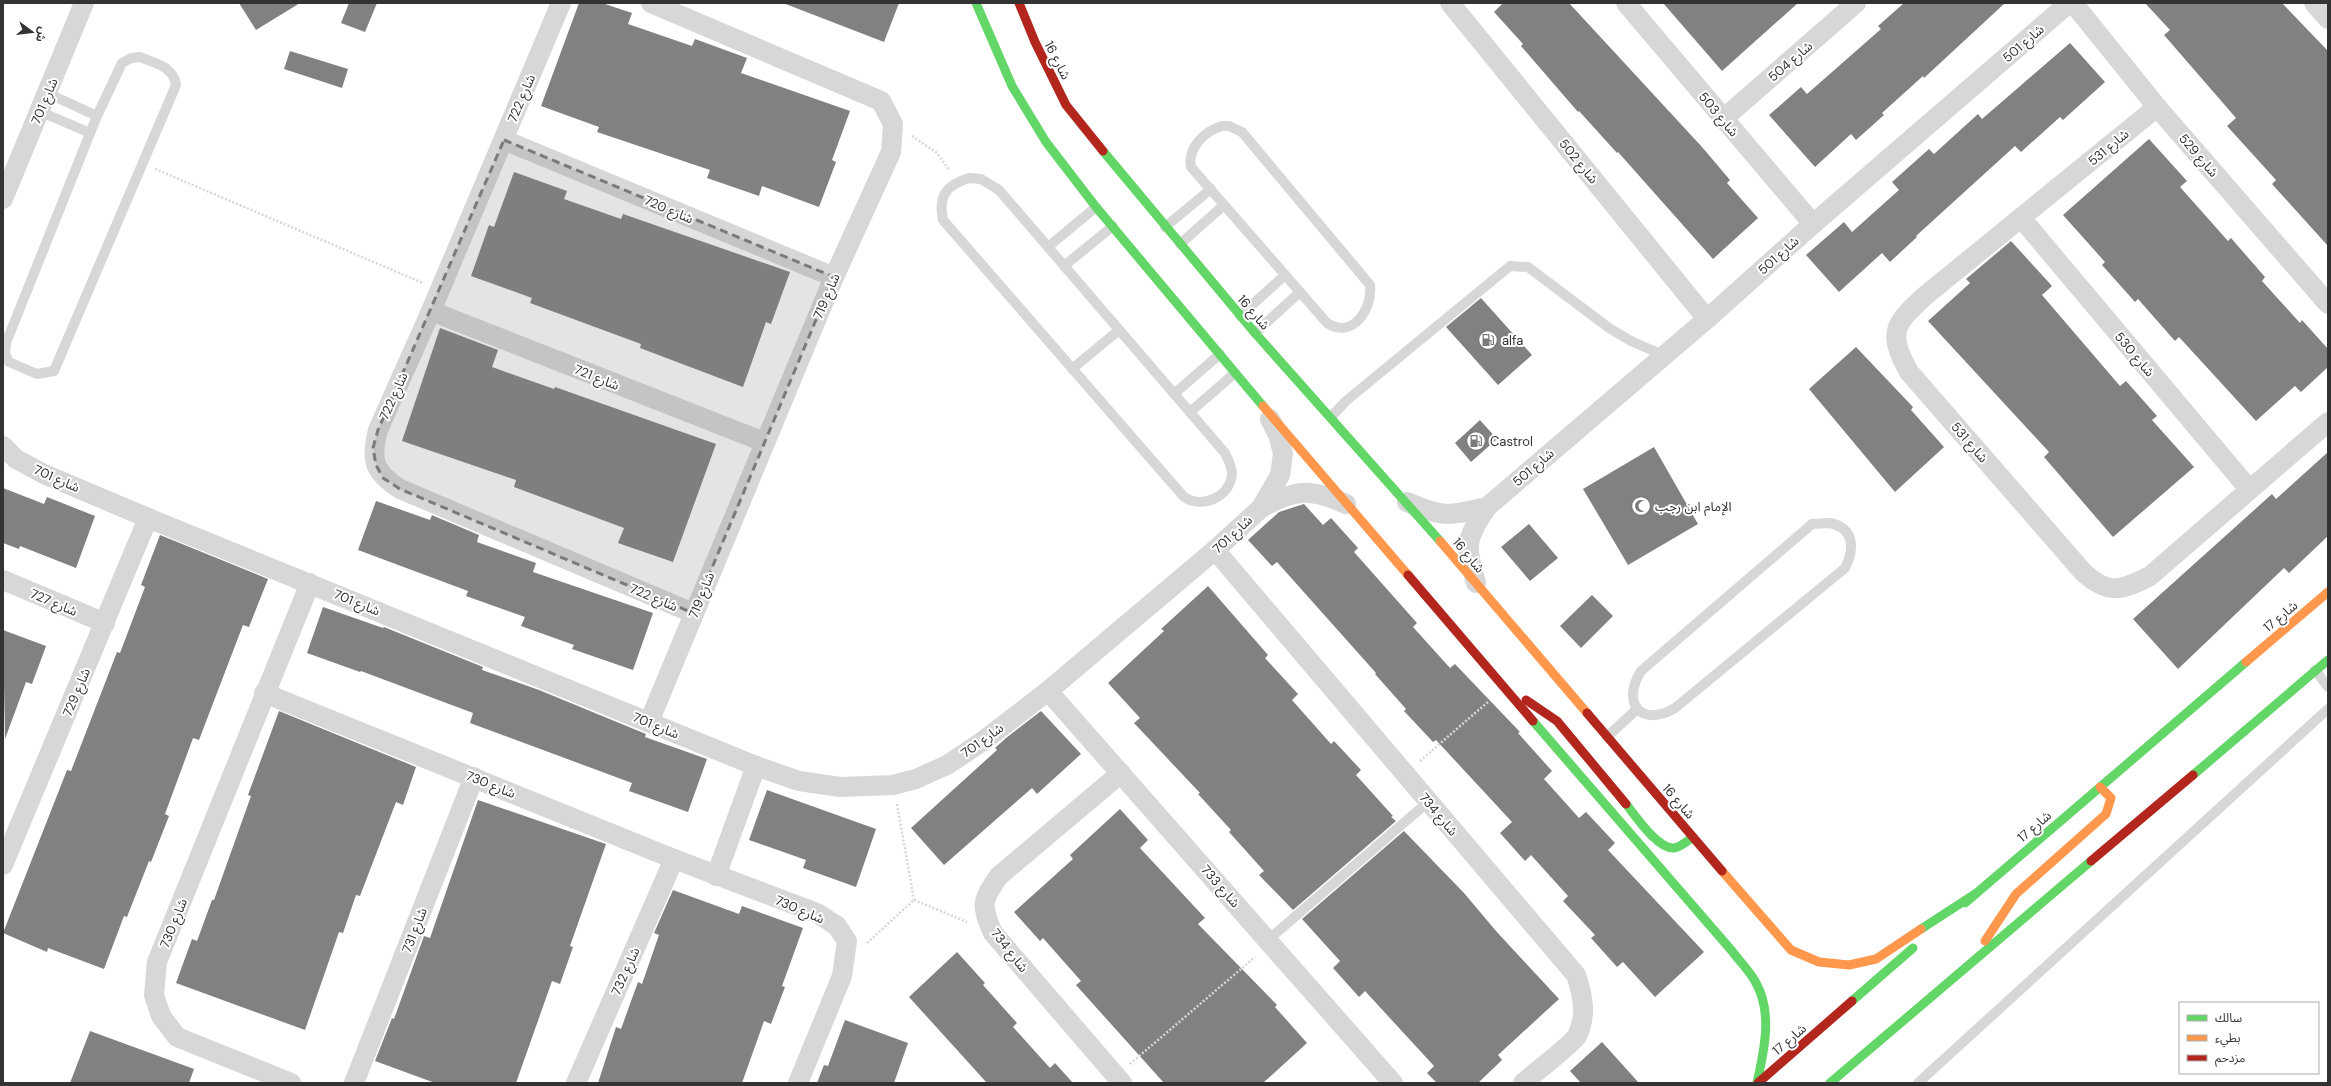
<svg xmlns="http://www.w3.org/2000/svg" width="2331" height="1086" viewBox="0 0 2331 1086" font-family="'DM Sans','Noto Sans Arabic',sans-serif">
  <rect width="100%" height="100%" fill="#fff"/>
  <g fill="#818181">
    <path d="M 239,3 L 300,3 L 256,30 Z"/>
    <path d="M 349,3 L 377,3 L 365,32 L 341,23 Z"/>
    <path d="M 579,3 L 602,3 L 632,13 L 628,24 L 692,46 L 695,39 L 747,58 L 741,73 L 850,111 L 832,160 L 836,162 L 819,207 L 762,186 L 759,196 L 707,178 L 710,170 L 597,132 L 599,127 L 541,106 Z"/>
    <path d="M 783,3 L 899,3 L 884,42 Z"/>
    <path d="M 1503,3 L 1569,3 L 1702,147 L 1730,180 L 1727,183 L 1758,218 L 1713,259 L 1618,152 L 1617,153 L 1579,111 L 1578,112 L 1521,46 L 1523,44 L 1494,12 Z"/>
    <path d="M 1663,3 L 1798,3 L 1722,71 Z"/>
    <path d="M 1904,3 L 2005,3 L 1924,78 L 1923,76 L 1882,113 L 1884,115 L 1856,140 L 1851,134 L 1815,167 L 1769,115 L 1801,87 L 1807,94 L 1881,29 L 1878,26 Z"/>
    <path d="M 2145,3 L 2282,3 L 2328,51 L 2328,246 L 2272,184 L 2276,180 L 2227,126 L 2236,118 L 2164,35 L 2170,30 Z"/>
    <path d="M 2070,43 L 2105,82 L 2063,120 L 2060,117 L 2021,152 L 2015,146 L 1916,236 L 1917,237 L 1890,262 L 1882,253 L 1839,292 L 1806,255 L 1844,222 L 1852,232 L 1899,190 L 1892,182 L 1929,149 L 1934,154 L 1978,114 L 1982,119 Z"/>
    <path d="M 290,51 L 348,69 L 342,88 L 284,69 Z"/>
    <path d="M 2149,139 L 2187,181 L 2180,187 L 2228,241 L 2231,238 L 2265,277 L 2262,281 L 2300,323 L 2302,320 L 2328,349 L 2328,367 L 2301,392 L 2295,386 L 2256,421 L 2179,337 L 2175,341 L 2138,299 L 2135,302 L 2102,265 L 2105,262 L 2063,215 Z"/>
    <path d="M 514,172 L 567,191 L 564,199 L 621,219 L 623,214 L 790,272 L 771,324 L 766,322 L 743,387 L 640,348 L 641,344 L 530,303 L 532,298 L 471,276 L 489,225 L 494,227 Z"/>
    <path d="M 2011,241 L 2052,286 L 2042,295 L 2120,386 L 2126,381 L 2157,416 L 2152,420 L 2194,467 L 2113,537 L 2044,457 L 2049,452 L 1928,321 L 1970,283 L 1966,279 Z"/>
    <path d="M 1481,298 L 1532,355 L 1498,385 L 1446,327 Z"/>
    <path d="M 440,328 L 498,350 L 492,367 L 554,389 L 555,387 L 716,444 L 673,562 L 618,543 L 624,528 L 514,487 L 516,480 L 402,441 Z"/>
    <path d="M 1856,347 L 1913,407 L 1911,410 L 1944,447 L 1895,492 L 1809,389 Z"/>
    <path d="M 1480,420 L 1497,439 L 1471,462 L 1455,443 Z"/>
    <path d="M 1654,447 L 1698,524 L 1628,565 L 1583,489 Z"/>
    <path d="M 2328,452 L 2328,536 L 2289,573 L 2284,568 L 2178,669 L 2133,619 L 2272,494 L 2276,499 Z"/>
    <path d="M 3,488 L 44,504 L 47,497 L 95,516 L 76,568 L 20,546 L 19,549 L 3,543 Z"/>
    <path d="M 376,501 L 430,520 L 432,515 L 434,516 L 479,535 L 477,542 L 536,563 L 533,572 L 653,613 L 633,670 L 572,649 L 574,645 L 521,626 L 525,617 L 466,596 L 468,591 L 358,550 Z"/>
    <path d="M 1304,504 L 1323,525 L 1331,518 L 1358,548 L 1354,552 L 1417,623 L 1413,627 L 1450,668 L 1455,664 L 1520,732 L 1518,733 L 1552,771 L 1544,779 L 1579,818 L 1586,812 L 1615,843 L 1608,850 L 1704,952 L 1655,997 L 1623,962 L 1617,967 L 1591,938 L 1595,935 L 1563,901 L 1568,896 L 1531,855 L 1525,861 L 1500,833 L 1512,822 L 1436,740 L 1433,742 L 1404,711 L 1406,709 L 1375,674 L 1376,673 L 1277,562 L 1272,566 L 1248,540 L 1279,512 Z"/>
    <path d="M 1529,524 L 1558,558 L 1530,581 L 1501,547 Z"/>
    <path d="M 160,535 L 268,579 L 249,627 L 243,625 L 199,740 L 193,738 L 165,814 L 169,816 L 151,862 L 149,861 L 127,917 L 124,916 L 104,969 L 48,948 L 47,952 L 3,933 L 67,770 L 71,771 L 117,652 L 120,653 L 145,587 L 141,585 Z"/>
    <path d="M 1208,586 L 1268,655 L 1265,658 L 1298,694 L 1292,700 L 1331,744 L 1334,741 L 1361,770 L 1356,775 L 1393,816 L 1391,817 L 1396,821 L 1293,910 L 1259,875 L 1264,871 L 1229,832 L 1231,830 L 1198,794 L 1200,793 L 1134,723 L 1140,718 L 1108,683 L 1164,631 L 1161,629 Z"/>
    <path d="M 1592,595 L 1613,616 L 1581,648 L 1560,626 Z"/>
    <path d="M 323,607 L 383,628 L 384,627 L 483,667 L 482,670 L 539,690 L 646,734 L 645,737 L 707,759 L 688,812 L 629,791 L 632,783 L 470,723 L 473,713 L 361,671 L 360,672 L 307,653 Z"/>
    <path d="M 3,630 L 46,646 L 32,684 L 26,682 L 5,739 Z"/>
    <path d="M 279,711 L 416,767 L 403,805 L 396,802 L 360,896 L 356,895 L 343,933 L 339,932 L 305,1030 L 176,983 L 192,939 L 197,941 L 212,900 L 214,900 L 251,796 L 248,795 Z"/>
    <path d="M 1041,711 L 1081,754 L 1037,794 L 1032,788 L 944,865 L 911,828 L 997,750 L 995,748 L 1006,738 Z"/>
    <path d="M 767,790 L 876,829 L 856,887 L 803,868 L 806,860 L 749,840 Z"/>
    <path d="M 478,800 L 606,844 L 570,946 L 573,947 L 560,984 L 552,981 L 516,1083 L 435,1083 L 375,1061 L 392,1018 L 394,1019 L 424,936 L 430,938 Z"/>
    <path d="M 1120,809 L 1148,840 L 1140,848 L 1205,918 L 1198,924 L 1277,1005 L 1275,1007 L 1307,1043 L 1263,1083 L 1164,1083 L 1076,985 L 1081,981 L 1043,938 L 1040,941 L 1014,912 L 1073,859 L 1070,855 Z"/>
    <path d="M 1404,831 L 1464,893 L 1496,931 L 1559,999 L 1498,1055 L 1502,1060 L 1478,1083 L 1437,1083 L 1427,1073 L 1434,1066 L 1365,991 L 1359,997 L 1333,968 L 1340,961 L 1302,919 Z"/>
    <path d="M 673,890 L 739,914 L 742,906 L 803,928 L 782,986 L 785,987 L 771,1024 L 764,1021 L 742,1083 L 598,1083 L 616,1027 L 621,1029 L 638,982 L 642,984 L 659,935 L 654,933 Z"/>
    <path d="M 957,952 L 985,983 L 983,985 L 1017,1023 L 1013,1027 L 1050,1068 L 1055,1063 L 1073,1083 L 987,1083 L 909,997 Z"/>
    <path d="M 845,1020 L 908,1043 L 894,1083 L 817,1083 L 824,1065 L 828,1066 Z"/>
    <path d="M 90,1031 L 194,1069 L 189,1083 L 70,1083 Z"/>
    <path d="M 1602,1042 L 1639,1083 L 1581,1083 L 1570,1071 Z"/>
  </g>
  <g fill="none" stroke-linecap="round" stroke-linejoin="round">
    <g stroke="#d7d7d7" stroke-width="2.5" stroke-dasharray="2 2" stroke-linecap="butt">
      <path d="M 912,136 L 937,153 L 950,171"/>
      <path d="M 155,169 L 423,283"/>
      <path d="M 1420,761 L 1489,701"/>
      <path d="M 897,804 L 914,900"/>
      <path d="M 914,900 L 967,922"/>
      <path d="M 867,943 L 914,900"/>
      <path d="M 1130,1064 L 1255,957"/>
    </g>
    <g stroke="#d7d7d7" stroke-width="10">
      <path d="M 140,57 C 156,64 173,66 176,85 L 54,371 L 37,374 L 9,362 L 5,354 L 6,343 L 97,116 L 122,63 L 131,58 Z"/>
      <path d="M 47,93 L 97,116"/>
      <path d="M 39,111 L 90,133"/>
      <path d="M 1222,126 L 1229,126 L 1242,132 L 1370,285 C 1373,308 1353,340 1327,323 L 1191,167 C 1187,148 1205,131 1222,126 Z"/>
      <path d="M 969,178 L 981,179 L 999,190 L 1225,453 C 1228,459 1232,467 1232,474 C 1230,497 1203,509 1184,497 L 943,220 C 938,196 946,185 969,178 Z"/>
      <path d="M 1165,227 L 1211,189"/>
      <path d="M 1180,244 L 1224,205"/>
      <path d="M 1048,247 L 1096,207"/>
      <path d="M 1064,266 L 1113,226"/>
      <path d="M 1240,316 L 1285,275"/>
      <path d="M 1255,333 L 1300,292"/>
      <path d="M 1072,369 L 1119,330"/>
      <path d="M 1174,394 L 1220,354"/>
      <path d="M 1190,412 L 1235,373"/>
      <path d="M 1331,417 L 1346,401 L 1510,266 L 1528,267 L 1609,328 L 1631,341 L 1663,355"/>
      <path d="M 1830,523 C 1854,528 1855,548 1845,568 L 1675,708 C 1641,728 1621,703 1641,671 L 1812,524 Z"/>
      <path d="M 2315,670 L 2328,687"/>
      <path d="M 1607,737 L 1637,709"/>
      <path d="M 1268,940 L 1428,802"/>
      <path d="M 1918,1083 L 2328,709"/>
    </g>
    <g stroke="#d7d7d7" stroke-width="20">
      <path d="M 561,3 L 431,311 L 378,430 C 370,461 374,472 400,489 L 693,613"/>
      <path d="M 1450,3 L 1707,319"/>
      <path d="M 1626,3 L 1813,224"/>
      <path d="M 2073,3 L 2157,107 L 2328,304"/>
      <path d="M 2314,3 L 2328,19"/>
      <path d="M 2157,107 L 1926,295 C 1894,324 1887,332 1909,372 L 2083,572 C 2108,595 2121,591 2150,576 L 2328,422"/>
      <path d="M 1723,119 L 1856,3"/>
      <path d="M 504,140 L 834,277"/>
      <path d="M 3,199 L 84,3"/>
      <path d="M 2022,219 L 2249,489"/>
      <path d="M 431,311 L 764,442"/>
      <path d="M 3,446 L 16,459 L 44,474 L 148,518 L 756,766 L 799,781 L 840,787 L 893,785 L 916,779 L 947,765 L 983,741 L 1048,691 L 1215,550 L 1261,508 L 1280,475 L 1283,454 L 1279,437 L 1270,419"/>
      <path d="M 1407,502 C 1444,518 1449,516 1487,507"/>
      <path d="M 1261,508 C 1295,489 1310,488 1346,504"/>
      <path d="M 1215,550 L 1576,975 C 1583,995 1587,1016 1577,1036 C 1571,1045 1533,1074 1523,1083"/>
      <path d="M 3,580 L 105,623"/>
      <path d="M 1476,583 C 1465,546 1465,539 1487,507 L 1707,319 L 1813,224 L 2069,3"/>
      <path d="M 1048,691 L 1393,1083"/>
      <path d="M 264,693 L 674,859 L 817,913 L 837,926 L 847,941 L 842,976 L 798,1083"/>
      <path d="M 649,722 L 834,277 L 891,152 L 893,124 L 881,101 L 651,3"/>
      <path d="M 1121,773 L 999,876 C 981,901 981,906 993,933 L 1122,1083"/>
      <path d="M 3,865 L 148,518"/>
      <path d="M 716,876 L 756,766"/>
      <path d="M 291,1083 L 177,1037 L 161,1016 L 154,995 L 157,962 L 310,583"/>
      <path d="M 354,1083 L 474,777"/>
      <path d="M 576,1083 L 674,859"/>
    </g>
    <g stroke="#63d668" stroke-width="9">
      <path d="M 976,3 L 1012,86 L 1046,142 L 1096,207 L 1263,406"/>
      <path d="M 1103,151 L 1255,333 L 1440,541"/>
      <path d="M 1533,721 L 1732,951 C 1740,962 1750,971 1756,983 C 1773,1013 1764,1051 1757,1083"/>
      <path d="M 2193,775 L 2328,660"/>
      <path d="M 1626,804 C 1635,815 1657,849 1674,848 C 1681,847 1687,841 1693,837"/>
      <path d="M 1965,903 L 2246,662"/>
      <path d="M 1921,929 L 1975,894"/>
      <path d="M 1852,1001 L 1913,948"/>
      <path d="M 1830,1083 L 2091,861"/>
    </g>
    <g stroke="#ff974d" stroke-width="9">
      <path d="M 1263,406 L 1408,575"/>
      <path d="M 1440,541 L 1587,713"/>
      <path d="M 2246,662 L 2328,592"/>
      <path d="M 1722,871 L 1791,950 L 1819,962 L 1849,965 L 1876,959 L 1921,929"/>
      <path d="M 1985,941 L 2016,894 L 2106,814 L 2111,798 L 2100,787"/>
    </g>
    <g stroke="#b3261e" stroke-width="9">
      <path d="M 1019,3 L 1035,42 L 1066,105 L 1103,151"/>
      <path d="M 1408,575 L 1533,721"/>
      <path d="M 1526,700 L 1557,721 L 1626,804"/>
      <path d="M 1587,713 L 1722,871"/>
      <path d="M 2091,861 L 2193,775"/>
      <path d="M 1758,1083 L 1852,1001"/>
    </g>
  </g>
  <path fill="#7a7a7a" fill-opacity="0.2" stroke="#7a7a7a" stroke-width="3" stroke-dasharray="8 5" stroke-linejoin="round" d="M 504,140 L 834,277 L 693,613 L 400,489 L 383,478 L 376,465 L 373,448 L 378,430 Z"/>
  <defs>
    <g id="fuel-ring" transform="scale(1)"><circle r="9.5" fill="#fff" stroke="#7a7a7a" stroke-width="1.5"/><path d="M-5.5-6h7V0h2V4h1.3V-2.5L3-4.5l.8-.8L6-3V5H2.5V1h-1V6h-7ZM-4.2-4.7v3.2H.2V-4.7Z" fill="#7a7a7a"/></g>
    <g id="mosque-ring" transform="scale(1)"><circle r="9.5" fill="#fff" stroke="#7a7a7a" stroke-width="1.5"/><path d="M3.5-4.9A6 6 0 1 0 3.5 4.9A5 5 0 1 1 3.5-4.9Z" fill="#7a7a7a"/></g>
  </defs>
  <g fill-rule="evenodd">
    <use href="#fuel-ring" x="1488" y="340"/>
    <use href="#fuel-ring" x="1476" y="441"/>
    <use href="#mosque-ring" x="1641" y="506"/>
  </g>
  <g text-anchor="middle" stroke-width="4" stroke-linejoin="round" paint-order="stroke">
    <g font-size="13" fill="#333" stroke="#fff">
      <text transform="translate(2023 43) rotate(-41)" y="5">شارع 501</text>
      <text transform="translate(1058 60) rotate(63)" y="5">شارع 16</text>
      <text transform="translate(1790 61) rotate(-41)" y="5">شارع 504</text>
      <text transform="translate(521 98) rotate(-67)" y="5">شارع 722</text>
      <text transform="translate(44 101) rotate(-67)" y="5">شارع 701</text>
      <text transform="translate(1719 114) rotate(50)" y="5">شارع 503</text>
      <text transform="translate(2108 147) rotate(-40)" y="5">شارع 531</text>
      <text transform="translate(2199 155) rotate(49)" y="5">شارع 529</text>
      <text transform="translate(1579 161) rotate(51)" y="5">شارع 502</text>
      <text transform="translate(669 209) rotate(23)" y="5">شارع 720</text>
      <text transform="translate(1778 255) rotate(-42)" y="5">شارع 501</text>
      <text transform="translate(826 296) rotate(-67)" y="5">شارع 719</text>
      <text transform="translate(1254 312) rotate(49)" y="5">شارع 16</text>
      <text transform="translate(2135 354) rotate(50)" y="5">شارع 530</text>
      <text transform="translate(597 377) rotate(22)" y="5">شارع 721</text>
      <text transform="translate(393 396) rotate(-66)" y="5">شارع 722</text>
      <text transform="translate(1970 442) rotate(49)" y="5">شارع 531</text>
      <text transform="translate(1533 467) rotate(-41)" y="5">شارع 501</text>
      <text transform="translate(57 478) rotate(24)" y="5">شارع 701</text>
      <text transform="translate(1232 534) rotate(-43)" y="5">شارع 701</text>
      <text transform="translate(1469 555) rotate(50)" y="5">شارع 16</text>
      <text transform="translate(701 595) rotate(-68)" y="5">شارع 719</text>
      <text transform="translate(654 597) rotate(23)" y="5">شارع 722</text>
      <text transform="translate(54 602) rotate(23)" y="5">شارع 727</text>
      <text transform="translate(357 602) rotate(22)" y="5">شارع 701</text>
      <text transform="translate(2280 616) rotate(-40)" y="5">شارع 17</text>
      <text transform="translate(76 692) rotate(-67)" y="5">شارع 729</text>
      <text transform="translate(656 725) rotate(22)" y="5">شارع 701</text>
      <text transform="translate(982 740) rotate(-36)" y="5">شارع 701</text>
      <text transform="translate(491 784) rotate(22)" y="5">شارع 730</text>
      <text transform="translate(1679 801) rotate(49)" y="5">شارع 16</text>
      <text transform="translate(1439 814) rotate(50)" y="5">شارع 734</text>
      <text transform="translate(2034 826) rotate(-41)" y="5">شارع 17</text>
      <text transform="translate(1221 886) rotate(49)" y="5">شارع 733</text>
      <text transform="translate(800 909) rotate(23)" y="5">شارع 730</text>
      <text transform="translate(173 923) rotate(-68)" y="5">شارع 730</text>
      <text transform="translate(414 930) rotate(-69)" y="5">شارع 731</text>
      <text transform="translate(1010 950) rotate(52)" y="5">شارع 734</text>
      <text transform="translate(625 971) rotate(-66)" y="5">شارع 732</text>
      <text transform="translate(1789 1039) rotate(-41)" y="5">شارع 17</text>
    </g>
    <g font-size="13" fill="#333" stroke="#fff" text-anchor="start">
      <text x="1502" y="345">alfa</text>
      <text x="1490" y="446">Castrol</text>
      <text x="1655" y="511">الإمام ابن رجب</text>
    </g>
  </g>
  <rect width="2331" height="1086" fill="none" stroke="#333333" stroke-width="8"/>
  <rect x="2179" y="1002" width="140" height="72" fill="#ffffff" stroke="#adadad"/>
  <rect x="2187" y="1015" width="20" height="6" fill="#63d668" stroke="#adadad"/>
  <text x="2215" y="1022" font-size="12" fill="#333333">سالك</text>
  <rect x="2187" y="1035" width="20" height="6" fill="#ff974d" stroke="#adadad"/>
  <text x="2215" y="1042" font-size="12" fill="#333333">بطيء</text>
  <rect x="2187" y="1055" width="20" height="6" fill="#b3261e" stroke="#adadad"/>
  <text x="2215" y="1062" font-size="12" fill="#333333">مزدحم</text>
  <g transform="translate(32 32) rotate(105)" stroke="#ffffff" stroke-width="3" paint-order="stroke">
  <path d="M0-3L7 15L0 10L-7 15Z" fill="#333333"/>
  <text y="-6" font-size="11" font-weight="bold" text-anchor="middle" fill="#333333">ش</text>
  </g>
</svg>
